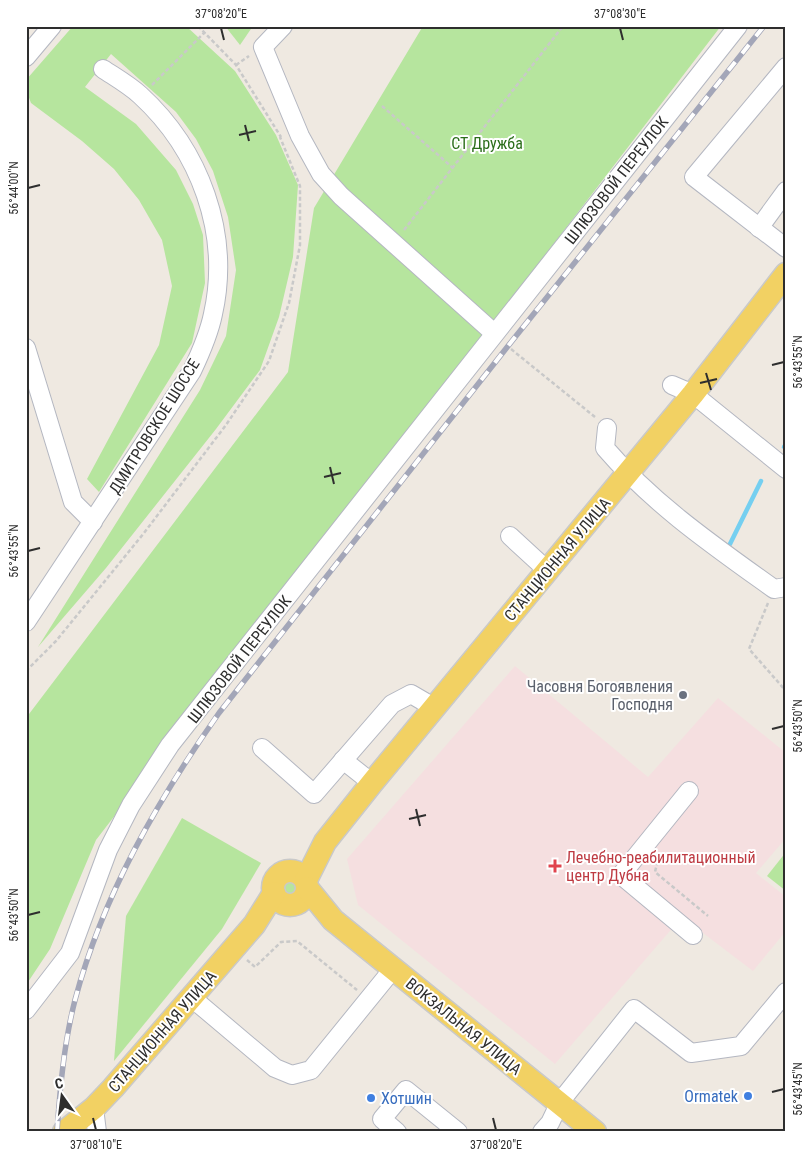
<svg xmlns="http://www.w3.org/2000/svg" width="812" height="1158" viewBox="0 0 812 1158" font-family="'Roboto Condensed',sans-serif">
  <rect width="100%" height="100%" fill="#efe9e1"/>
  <path fill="#f5dfe0" d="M 515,666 L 648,777 L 718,698 L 786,753 L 786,838 L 756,873 L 786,897 L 786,931 L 753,971 L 682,917 L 555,1064 L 358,905 L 347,859 Z"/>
  <g fill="#b6e59e">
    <path d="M 73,26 L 186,26 L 235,71 L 276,135 L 298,185 L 293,257 L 279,317 L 260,370 L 216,429 L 106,568 L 38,647 L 200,390 L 226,336 L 236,270 L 228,217 L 213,171 L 196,139 L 176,112 L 111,54 L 85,87 L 136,124 L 176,170 L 193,204 L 203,235 L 205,283 L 192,343 L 99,492 L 87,479 L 159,345 L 172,286 L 162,240 L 139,200 L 114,169 L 82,141 L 31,103 L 26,90 L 26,80 Z"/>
    <path d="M 225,26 L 253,26 L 240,45 Z"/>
    <path d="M 423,26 L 721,26 L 96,840 L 50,949 L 26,985 L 26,718 L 288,372 L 314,208 Z"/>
    <path d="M 182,818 L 261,863 L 222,929 L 114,1061 L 126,916 Z"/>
    <path d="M 786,852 L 786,891 L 767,876 Z"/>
    <circle cx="290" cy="887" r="9"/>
  </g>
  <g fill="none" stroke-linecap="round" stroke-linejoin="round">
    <g stroke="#75cff0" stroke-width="4.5">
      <path d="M 784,447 L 786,444"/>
      <path d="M 730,544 L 761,481"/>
    </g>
    <g stroke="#b4b7c1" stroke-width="20">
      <g id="minor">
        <path d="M 283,26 L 263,47 L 300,136 L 321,174 L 341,196 L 494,333"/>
        <path d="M 26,57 L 52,26"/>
        <path d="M 786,67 L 694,177 L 786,248"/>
        <path d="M 759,228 L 786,191"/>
        <path d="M 26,348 L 73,502 L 93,522"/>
        <path d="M 672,385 L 693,394 L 786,469"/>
        <path d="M 607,428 L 605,448 C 653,504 714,546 774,589 L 786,587"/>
        <path d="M 510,536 L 548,571"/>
        <path d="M 26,622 L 192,371 C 201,352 209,334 213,314 C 231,233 200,150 140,95 C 129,85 115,77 103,69"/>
        <path d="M 262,748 L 314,794 L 392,704 L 411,694 L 435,708"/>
        <path d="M 343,760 L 372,783"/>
        <path d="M 689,791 L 621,875 L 693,935"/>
        <path d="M 192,998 L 275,1068 L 292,1075 L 311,1070 L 393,969"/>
        <path d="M 26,1010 L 70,953 L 108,850 L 131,805 L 170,745 L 738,26"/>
        <path d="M 94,1108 L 97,1132"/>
        <path d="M 397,1132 L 382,1119 L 406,1090 L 458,1132"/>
        <path d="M 542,1132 L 550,1123 L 560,1102 L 634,1009 L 691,1053 L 741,1046 L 786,992"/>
      </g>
    </g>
    <g stroke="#c9c9c9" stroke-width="25">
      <g id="major">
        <circle cx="290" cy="888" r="17"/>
        <path d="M 306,880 L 325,842 L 372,783 L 693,394 L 786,274"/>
        <path d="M 307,888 L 333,920 L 595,1132"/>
        <path d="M 64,1132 L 94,1108 L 113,1088 L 254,925 L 274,893"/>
      </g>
    </g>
    <g stroke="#c9c9c9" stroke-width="2.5" stroke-dasharray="4 2.5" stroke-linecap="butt">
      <path d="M 198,26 L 236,65 L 281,137"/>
      <path d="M 236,65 L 249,56"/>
      <path d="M 152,85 L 205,32"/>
      <path d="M 382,106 L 453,168"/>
      <path d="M 404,230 L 563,26"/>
      <path d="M 506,345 L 595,417"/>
      <path d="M 768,603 L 749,649 L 786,691"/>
      <path d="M 26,671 L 56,641 L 144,533 L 226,425 L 269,361 L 289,303 L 300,245 L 300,186 L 280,137"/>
      <path d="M 659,855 L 655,872 L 708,916"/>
      <path d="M 247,960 L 255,967 L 281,942 L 297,941 L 357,990"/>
    </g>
    <use href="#minor" stroke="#fff" stroke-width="18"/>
    <use href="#major" stroke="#f2d163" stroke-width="22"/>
    <g stroke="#a3a6b8" stroke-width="5.5">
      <path id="rail" d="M 57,1132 C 60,1088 64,1043 75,1000 C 103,895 157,801 219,713 L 508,346 L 764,26"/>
    </g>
    <use href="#rail" stroke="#fff" stroke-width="4" stroke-dasharray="11" stroke-linecap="butt"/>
  </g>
  <path fill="none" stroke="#2e2e2e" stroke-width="2" d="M 221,28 L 224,40M 620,28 L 623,40M 245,125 L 249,141M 239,135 L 256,131M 28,188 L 40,185M 772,365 L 784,362M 706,373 L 711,390M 700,383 L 717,379M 330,467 L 334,484M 324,477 L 341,473M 28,551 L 40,548M 772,729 L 784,726M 416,809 L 420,826M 409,819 L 426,815M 28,915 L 40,912M 772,1092 L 784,1089M 93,1118 L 96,1130M 493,1118 L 496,1130"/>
  <circle fill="#6b7280" stroke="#fff" stroke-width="2" cx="683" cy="695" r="5"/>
  <path fill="#e0444e" stroke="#fff" stroke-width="2" d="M552.5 858.5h5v5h5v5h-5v5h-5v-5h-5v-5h5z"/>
  <g fill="#3f7fe0" stroke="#fff" stroke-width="2">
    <circle cx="748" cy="1096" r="5"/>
    <circle cx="371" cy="1098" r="5"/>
  </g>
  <g text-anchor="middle" stroke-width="4" stroke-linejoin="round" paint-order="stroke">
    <g font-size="16" fill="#2c6e1b" stroke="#fff">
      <text x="487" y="149">СТ Дружба</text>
    </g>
    <g font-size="16" fill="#2e2e2e" stroke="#fff">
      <text transform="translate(616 180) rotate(-52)" y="6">ШЛЮЗОВОЙ ПЕРЕУЛОК</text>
      <text transform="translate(154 426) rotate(-58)" y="6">ДМИТРОВСКОЕ ШОССЕ</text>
      <text transform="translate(557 559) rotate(-50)" y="6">СТАНЦИОННАЯ УЛИЦА</text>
      <text transform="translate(239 659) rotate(-52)" y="6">ШЛЮЗОВОЙ ПЕРЕУЛОК</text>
      <text transform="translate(464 1026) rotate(39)" y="6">ВОКЗАЛЬНАЯ УЛИЦА</text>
      <text transform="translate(162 1031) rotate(-49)" y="6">СТАНЦИОННАЯ УЛИЦА</text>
    </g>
    <g font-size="16" fill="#5b616d" stroke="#fff" text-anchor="end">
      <text x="673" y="692">Часовня Богоявления<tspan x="673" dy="18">Господня</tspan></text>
    </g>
    <g font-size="16" fill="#be3a42" stroke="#fff" text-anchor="start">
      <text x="566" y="863">Лечебно-реабилитационный<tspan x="566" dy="18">центр Дубна</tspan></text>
    </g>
    <g font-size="16" fill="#366cbe" stroke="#fff" text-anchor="end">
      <text x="738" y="1102">Ormatek</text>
      <text x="381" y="1104" text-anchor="start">Хотшин</text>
    </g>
  </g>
  <rect width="812" height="1158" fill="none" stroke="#ffffff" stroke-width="55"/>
  <g transform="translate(62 1096) rotate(346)" stroke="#ffffff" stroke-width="4" paint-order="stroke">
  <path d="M0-4L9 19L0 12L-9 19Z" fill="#2e2e2e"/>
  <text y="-8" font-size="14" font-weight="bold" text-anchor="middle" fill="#2e2e2e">С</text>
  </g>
  <rect x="28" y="28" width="756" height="1102" fill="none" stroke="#2e2e2e" stroke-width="2"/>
  <g font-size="12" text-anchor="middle" fill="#2e2e2e">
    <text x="221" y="18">37°08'20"E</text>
    <text x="620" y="18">37°08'30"E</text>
    <text transform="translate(14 188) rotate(-90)" y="4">56°44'00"N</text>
    <text transform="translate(798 362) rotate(-90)" y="4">56°43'55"N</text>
    <text transform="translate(14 551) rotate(-90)" y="4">56°43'55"N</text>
    <text transform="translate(798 726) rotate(-90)" y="4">56°43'50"N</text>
    <text transform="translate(14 915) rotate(-90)" y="4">56°43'50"N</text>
    <text transform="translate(798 1089) rotate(-90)" y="4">56°43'45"N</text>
    <text x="96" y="1149">37°08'10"E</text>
    <text x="496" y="1149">37°08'20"E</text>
  </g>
</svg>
